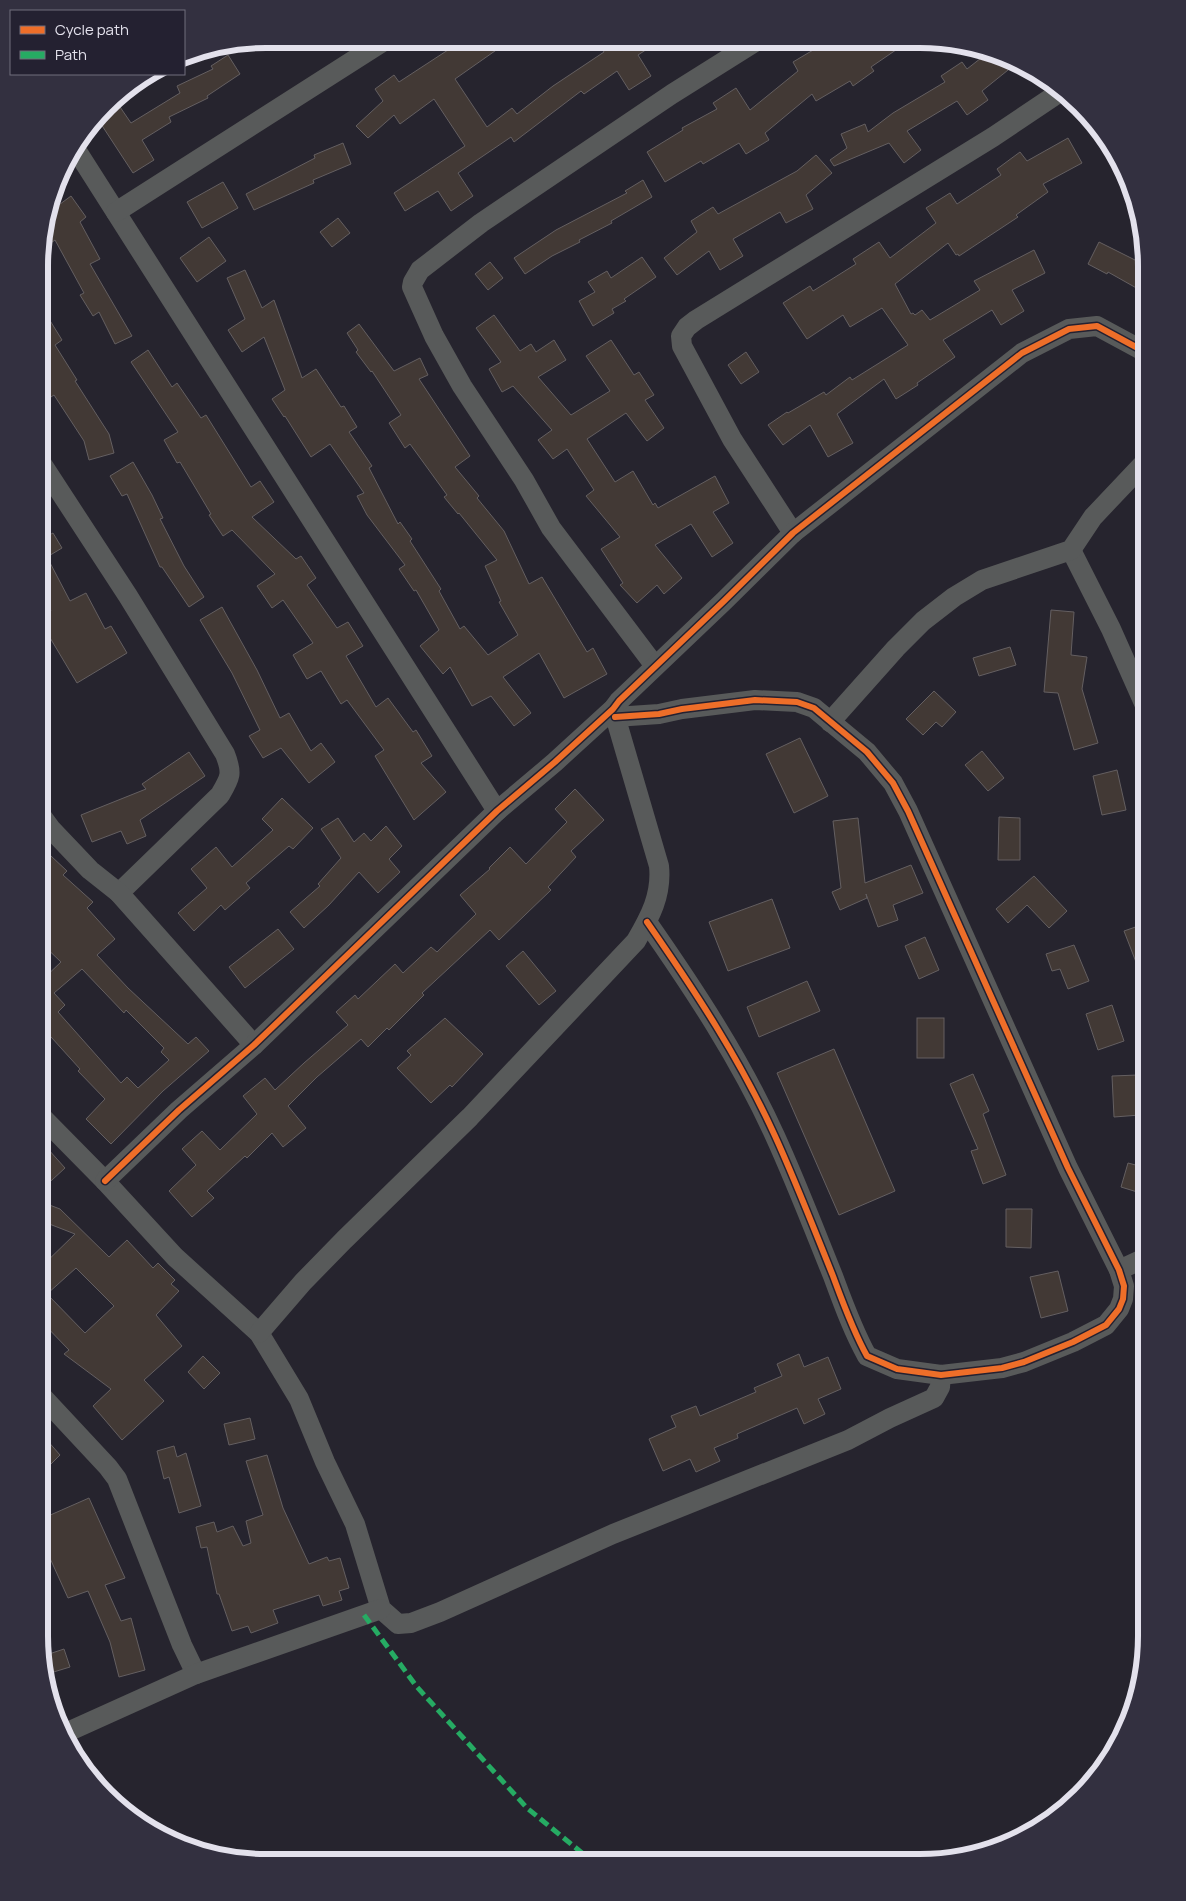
<svg xmlns="http://www.w3.org/2000/svg" width="1186" height="1901" viewBox="0 0 1186 1901" font-family="Manrope,sans-serif">
  <rect width="100%" height="100%" fill="#26242e"/>
  <g fill="#423935" stroke="#645f61" fill-rule="evenodd">
    <path d="M 445,39 L 512,39 L 455,79 L 487,127 L 512,108 L 517,114 L 553,86 L 604,52 L 597,40 L 661,40 L 638,55 L 651,76 L 629,90 L 617,71 L 584,94 L 581,91 L 514,142 L 511,137 L 458,173 L 473,196 L 451,211 L 438,191 L 405,211 L 394,193 L 465,146 L 434,99 L 400,124 L 394,115 L 368,138 L 356,126 L 383,101 L 375,89 L 394,75 L 399,82 L 451,48 Z"/>
    <path d="M 830,40 L 909,41 L 871,67 L 874,71 L 853,86 L 850,81 L 816,101 L 812,94 L 765,133 L 769,140 L 746,154 L 739,143 L 703,164 L 701,161 L 665,182 L 647,152 L 683,130 L 682,128 L 717,109 L 713,103 L 736,88 L 750,110 L 798,71 L 793,62 Z"/>
    <path d="M 990,51 L 1007,56 L 1018,62 L 982,91 L 988,100 L 967,115 L 957,101 L 907,131 L 921,150 L 904,163 L 889,143 L 834,166 L 830,160 L 847,148 L 841,134 L 865,124 L 868,132 L 893,113 L 945,82 L 941,76 L 962,62 L 967,69 Z"/>
    <path d="M 228,55 L 240,74 L 207,96 L 208,98 L 169,117 L 171,122 L 142,140 L 154,160 L 133,173 L 99,121 L 120,107 L 131,123 L 180,93 L 177,86 L 213,69 L 211,66 Z"/>
    <path d="M 1068,138 L 1082,163 L 1043,184 L 1048,192 L 1016,215 L 1018,217 L 959,256 L 958,254 L 956,255 L 948,243 L 895,284 L 911,314 L 913,313 L 915,315 L 922,310 L 930,320 L 980,290 L 974,281 L 1034,250 L 1045,273 L 1012,290 L 1024,311 L 1001,325 L 992,310 L 943,340 L 955,357 L 917,383 L 918,385 L 896,399 L 884,379 L 837,414 L 853,443 L 828,457 L 810,425 L 783,445 L 768,425 L 787,412 L 788,413 L 824,392 L 826,395 L 850,377 L 852,380 L 908,345 L 882,308 L 850,327 L 843,315 L 807,339 L 783,303 L 810,286 L 813,291 L 856,264 L 853,259 L 879,242 L 890,258 L 936,223 L 926,208 L 950,193 L 957,204 L 1001,175 L 997,169 L 1020,152 L 1027,161 Z"/>
    <path d="M 343,143 L 351,164 L 313,180 L 314,183 L 254,210 L 246,194 L 315,158 L 314,155 Z"/>
    <path d="M 816,155 L 832,173 L 806,195 L 813,209 L 786,223 L 780,212 L 733,239 L 743,256 L 720,270 L 709,251 L 677,275 L 664,258 L 697,232 L 691,221 L 713,207 L 718,214 L 797,171 Z"/>
    <path d="M 643,180 L 652,197 L 611,221 L 612,223 L 579,240 L 580,242 L 552,256 L 525,274 L 514,258 L 556,230 L 627,193 L 625,191 Z"/>
    <path d="M 223,182 L 238,208 L 202,228 L 187,202 Z"/>
    <path d="M 71,196 L 86,217 L 80,222 L 100,259 L 90,264 L 132,336 L 115,344 L 99,312 L 93,316 L 80,295 L 84,293 L 55,240 L 41,250 L 41,236 L 48,213 Z"/>
    <path d="M 338,218 L 350,233 L 332,247 L 320,232 Z"/>
    <path d="M 209,237 L 226,261 L 197,282 L 180,258 Z"/>
    <path d="M 1099,242 L 1147,266 L 1147,294 L 1108,272 L 1107,274 L 1088,264 Z"/>
    <path d="M 642,257 L 656,277 L 624,299 L 626,301 L 612,309 L 614,313 L 593,326 L 579,301 L 595,292 L 588,282 L 607,271 L 611,278 Z"/>
    <path d="M 490,262 L 503,278 L 488,290 L 475,274 Z"/>
    <path d="M 245,270 L 262,308 L 274,300 L 302,378 L 316,369 L 341,407 L 344,406 L 357,427 L 349,432 L 372,466 L 369,468 L 398,524 L 400,522 L 412,539 L 410,541 L 441,589 L 439,591 L 460,629 L 464,626 L 488,655 L 518,635 L 499,602 L 501,601 L 485,566 L 497,560 L 459,513 L 458,514 L 444,497 L 447,495 L 410,444 L 405,448 L 389,423 L 401,415 L 372,371 L 371,372 L 356,352 L 358,350 L 347,333 L 359,324 L 394,371 L 420,358 L 428,375 L 419,379 L 470,456 L 455,467 L 479,496 L 477,498 L 504,531 L 529,584 L 542,577 L 587,652 L 593,648 L 607,674 L 564,698 L 539,653 L 503,677 L 531,713 L 514,726 L 491,696 L 472,706 L 450,667 L 443,674 L 420,646 L 439,630 L 416,590 L 414,591 L 399,569 L 405,565 L 367,515 L 357,496 L 364,493 L 330,444 L 311,457 L 285,416 L 284,417 L 272,399 L 285,390 L 264,337 L 242,352 L 228,330 L 245,319 L 227,278 Z"/>
    <path d="M 41,306 L 62,340 L 55,345 L 77,380 L 75,381 L 109,434 L 114,453 L 89,460 L 84,441 L 54,395 L 40,404 Z"/>
    <path d="M 494,315 L 520,351 L 531,344 L 536,352 L 554,340 L 566,360 L 538,377 L 571,415 L 610,391 L 586,356 L 611,340 L 634,375 L 639,372 L 654,395 L 645,400 L 664,428 L 647,441 L 626,413 L 587,439 L 615,482 L 633,471 L 653,505 L 655,503 L 658,508 L 715,476 L 729,503 L 713,512 L 733,543 L 712,557 L 691,524 L 655,545 L 682,578 L 664,594 L 657,585 L 637,603 L 620,585 L 623,583 L 601,549 L 620,537 L 586,496 L 594,490 L 567,449 L 553,459 L 538,440 L 552,430 L 513,386 L 502,392 L 489,369 L 501,362 L 476,328 Z"/>
    <path d="M 148,350 L 172,387 L 177,383 L 201,418 L 206,415 L 251,487 L 260,481 L 274,502 L 252,517 L 296,559 L 301,556 L 316,578 L 307,585 L 337,628 L 348,622 L 363,646 L 346,656 L 376,707 L 388,698 L 413,732 L 416,730 L 432,756 L 421,763 L 446,792 L 414,820 L 375,756 L 384,750 L 347,700 L 341,704 L 321,671 L 307,679 L 293,655 L 313,643 L 283,600 L 272,608 L 257,586 L 275,574 L 232,530 L 223,536 L 209,515 L 211,514 L 180,462 L 177,463 L 164,440 L 178,432 L 131,362 Z"/>
    <path d="M 746,352 L 759,372 L 741,384 L 728,365 Z"/>
    <path d="M 133,462 L 152,495 L 163,518 L 160,519 L 184,566 L 204,597 L 189,607 L 162,567 L 160,567 L 127,494 L 122,496 L 110,476 Z"/>
    <path d="M 53,533 L 62,548 L 47,557 L 70,601 L 86,593 L 105,629 L 111,626 L 127,653 L 77,683 L 40,621 L 40,617 L 51,611 L 40,590 L 40,540 Z"/>
    <path d="M 222,607 L 257,670 L 280,718 L 289,713 L 311,751 L 321,743 L 335,762 L 309,783 L 281,748 L 263,758 L 249,736 L 260,730 L 232,673 L 200,620 Z"/>
    <path d="M 1051,610 L 1074,612 L 1071,655 L 1087,657 L 1082,689 L 1098,743 L 1074,750 L 1058,693 L 1044,692 Z"/>
    <path d="M 1010,647 L 1016,665 L 979,676 L 973,658 Z"/>
    <path d="M 934,691 L 956,712 L 942,727 L 936,722 L 923,735 L 906,719 Z"/>
    <path d="M 800,738 L 828,796 L 794,813 L 766,754 Z"/>
    <path d="M 982,751 L 1004,778 L 988,791 L 965,765 Z"/>
    <path d="M 189,752 L 205,776 L 140,820 L 146,836 L 127,844 L 121,831 L 92,842 L 81,815 L 146,789 L 142,784 Z"/>
    <path d="M 1117,770 L 1126,810 L 1102,815 L 1093,776 Z"/>
    <path d="M 575,789 L 604,820 L 571,851 L 576,857 L 548,887 L 551,890 L 499,940 L 490,930 L 422,993 L 424,995 L 389,1030 L 387,1028 L 368,1047 L 361,1039 L 317,1077 L 288,1106 L 306,1128 L 283,1147 L 272,1133 L 247,1158 L 245,1156 L 207,1191 L 214,1198 L 192,1217 L 169,1191 L 196,1165 L 182,1149 L 202,1131 L 220,1150 L 257,1114 L 243,1096 L 265,1078 L 275,1090 L 304,1063 L 348,1025 L 336,1012 L 355,995 L 358,999 L 395,964 L 403,973 L 431,947 L 437,952 L 476,914 L 460,895 L 490,869 L 489,868 L 510,847 L 526,864 L 567,822 L 555,809 Z"/>
    <path d="M 282,798 L 313,828 L 293,849 L 289,846 L 246,883 L 250,888 L 225,910 L 221,905 L 194,931 L 178,913 L 207,888 L 191,869 L 216,847 L 232,867 L 273,830 L 262,819 Z"/>
    <path d="M 999,817 L 1020,818 L 1020,860 L 998,860 Z"/>
    <path d="M 338,818 L 354,842 L 364,833 L 371,841 L 386,826 L 402,846 L 389,859 L 400,872 L 378,893 L 359,872 L 329,905 L 304,928 L 290,912 L 320,886 L 318,884 L 341,858 L 321,829 Z"/>
    <path d="M 858,818 L 865,883 L 911,865 L 923,893 L 893,905 L 898,920 L 878,927 L 866,894 L 867,898 L 840,910 L 832,892 L 841,888 L 833,821 Z"/>
    <path d="M 51,856 L 67,871 L 63,875 L 93,902 L 87,908 L 115,939 L 97,955 L 128,988 L 188,1044 L 196,1037 L 209,1051 L 163,1091 L 111,1144 L 86,1119 L 105,1099 L 78,1071 L 80,1069 L 42,1027 L 40,1029 L 40,978 L 42,980 L 61,962 L 40,942 L 40,868 ZM 82,969 L 124,1013 L 126,1010 L 164,1048 L 161,1052 L 169,1060 L 138,1088 L 127,1077 L 121,1083 L 58,1012 L 65,1005 L 54,993 Z"/>
    <path d="M 1034,876 L 1067,911 L 1049,928 L 1027,905 L 1008,923 L 996,909 Z"/>
    <path d="M 772,899 L 790,948 L 728,971 L 709,922 Z"/>
    <path d="M 1147,923 L 1147,988 L 1146,988 L 1124,931 Z"/>
    <path d="M 278,929 L 294,949 L 245,988 L 229,967 Z"/>
    <path d="M 925,937 L 939,970 L 919,979 L 905,946 Z"/>
    <path d="M 1074,945 L 1089,981 L 1068,989 L 1060,969 L 1052,971 L 1046,954 Z"/>
    <path d="M 523,951 L 556,991 L 539,1005 L 506,966 Z"/>
    <path d="M 807,981 L 820,1011 L 759,1037 L 747,1007 Z"/>
    <path d="M 1112,1005 L 1124,1041 L 1098,1050 L 1086,1014 Z"/>
    <path d="M 445,1018 L 483,1054 L 452,1087 L 450,1085 L 431,1103 L 397,1068 L 411,1055 L 407,1051 Z"/>
    <rect x="917" y="1018" width="27" height="40"/>
    <path d="M 834,1049 L 895,1191 L 839,1215 L 777,1073 Z"/>
    <path d="M 973,1074 L 989,1111 L 983,1114 L 1006,1175 L 983,1184 L 971,1151 L 978,1149 L 950,1084 Z"/>
    <path d="M 1138,1075 L 1140,1115 L 1114,1117 L 1112,1076 Z"/>
    <path d="M 39,1139 L 65,1168 L 39,1192 Z"/>
    <path d="M 1128,1163 L 1147,1168 L 1147,1195 L 1121,1187 Z"/>
    <path d="M 39,1201 L 60,1209 L 109,1257 L 127,1240 L 153,1268 L 158,1263 L 175,1280 L 171,1284 L 179,1291 L 156,1315 L 182,1346 L 144,1380 L 164,1401 L 122,1440 L 93,1406 L 111,1389 L 64,1354 L 69,1350 L 39,1319 L 39,1269 L 75,1234 L 39,1220 ZM 76,1268 L 114,1306 L 85,1333 L 47,1294 Z"/>
    <path d="M 1006,1209 L 1032,1209 L 1031,1248 L 1006,1247 Z"/>
    <path d="M 1058,1271 L 1068,1311 L 1041,1318 L 1030,1277 Z"/>
    <path d="M 799,1354 L 804,1367 L 828,1357 L 841,1389 L 818,1399 L 825,1414 L 804,1424 L 797,1408 L 737,1434 L 738,1438 L 714,1448 L 720,1461 L 696,1472 L 690,1459 L 663,1471 L 649,1439 L 676,1427 L 671,1416 L 696,1406 L 700,1416 L 756,1392 L 754,1388 L 782,1376 L 777,1364 Z"/>
    <path d="M 203,1356 L 220,1373 L 204,1389 L 188,1372 Z"/>
    <path d="M 250,1418 L 255,1439 L 229,1445 L 224,1424 Z"/>
    <path d="M 39,1431 L 60,1455 L 39,1476 Z"/>
    <path d="M 174,1446 L 177,1457 L 186,1453 L 201,1506 L 179,1513 L 169,1477 L 164,1479 L 157,1451 Z"/>
    <path d="M 267,1455 L 283,1508 L 309,1564 L 327,1557 L 329,1561 L 340,1558 L 349,1588 L 339,1591 L 342,1600 L 323,1606 L 319,1595 L 273,1610 L 278,1623 L 251,1633 L 248,1626 L 232,1631 L 219,1594 L 217,1594 L 207,1547 L 201,1548 L 196,1527 L 214,1522 L 217,1532 L 233,1526 L 243,1546 L 251,1543 L 246,1521 L 263,1515 L 246,1461 Z"/>
    <path d="M 89,1498 L 125,1578 L 105,1585 L 121,1621 L 131,1618 L 145,1670 L 119,1677 L 110,1642 L 88,1591 L 68,1598 L 44,1545 L 49,1543 L 39,1520 Z"/>
    <path d="M 64,1649 L 70,1667 L 47,1674 L 43,1656 Z"/>
  </g>
  <g fill="none" stroke-linecap="round" stroke-linejoin="round">
    <g stroke="#585a5a" stroke-width="20">
      <path d="M 75,148 L 497,811"/>
      <path d="M 116,212 L 387,39"/>
      <path d="M 40,461 L 128,596 L 225,754 C 233,774 230,778 220,795 L 119,893"/>
      <path d="M 793,533 L 732,439 L 682,346 L 681,336 L 687,327 L 696,320 L 993,137 L 1063,90"/>
      <path d="M 1071,550 L 1111,629 L 1147,710"/>
      <path d="M 655,666 L 551,528 L 524,480 L 462,386 L 434,336 L 412,287 L 413,282 L 420,270 L 481,223 L 672,94 L 758,40"/>
      <path d="M 615,717 L 659,714 L 682,709 L 755,700 L 797,702 L 814,708 L 867,752 L 893,783 L 908,811 L 1068,1168 L 1119,1270 L 1124,1286 L 1123,1299 L 1119,1309 L 1106,1325 L 1073,1342 L 1024,1362 L 1002,1368 L 941,1375 L 897,1369 L 867,1356 C 853,1331 843,1303 833,1276 C 814,1229 796,1182 775,1136 C 740,1059 695,991 647,922"/>
      <path d="M 830,722 L 896,648 L 923,621 L 954,597 L 982,580 L 1071,550 L 1093,517 L 1147,460"/>
      <path d="M 40,814 L 51,829 L 90,870 L 119,893 L 254,1045"/>
      <path d="M 39,1114 L 105,1181 L 175,1257 L 259,1333 L 299,1399 L 325,1462 L 355,1524 L 381,1609 L 398,1624 L 411,1623 L 440,1612 L 613,1534 L 848,1440 L 890,1418 L 934,1398 L 940,1387 L 941,1375"/>
      <path d="M 105,1181 L 179,1110 L 254,1045 L 497,811 L 555,762 L 613,709 L 619,701 L 724,601 L 793,533 L 1022,353 L 1069,329 L 1097,326 L 1147,353"/>
      <path d="M 1119,1270 L 1147,1257"/>
      <path d="M 259,1333 L 303,1282 L 344,1240 L 470,1117 L 636,941 C 650,917 662,895 659,866 L 613,709"/>
      <path d="M 39,1393 L 108,1467 L 117,1479 L 182,1645 L 196,1674"/>
      <path d="M 63,1734 L 196,1674 L 381,1609"/>
    </g>
    <path stroke="#26ab63" stroke-width="5" stroke-dasharray="10 5" stroke-linecap="butt" d="M 364,1615 L 417,1687 L 527,1808 L 582,1853 L 602,1861"/>
    <g stroke="#242131" stroke-width="9">
      <g id="cycleway">
        <path d="M 615,717 L 659,714 L 682,709 L 755,700 L 797,702 L 814,708 L 867,752 L 893,783 L 908,811 L 1068,1168 L 1119,1270 L 1124,1286 L 1123,1299 L 1119,1309 L 1106,1325 L 1073,1342 L 1024,1362 L 1002,1368 L 941,1375 L 897,1369 L 867,1356 C 853,1331 843,1303 833,1276 C 814,1229 796,1182 775,1136 C 740,1059 695,991 647,922"/>
        <path d="M 105,1181 L 179,1110 L 254,1045 L 497,811 L 555,762 L 613,709 L 619,701 L 724,601 L 793,533 L 1022,353 L 1069,329 L 1097,326 L 1147,353"/>
      </g>
    </g>
    <use href="#cycleway" stroke="#ee6e29" stroke-width="6"/>
  </g>
  <path d="M0 0H1186V1901H0ZM266 48H920A218 218 0 0 1 1138 266V1636A218 218 0 0 1 920 1854H266A218 218 0 0 1 48 1636V266A218 218 0 0 1 266 48Z" fill="#333040" fill-rule="evenodd"/>
  <path fill="none" stroke="#e3e1ec" stroke-width="6" d="M266 48H920A218 218 0 0 1 1138 266V1636A218 218 0 0 1 920 1854H266A218 218 0 0 1 48 1636V266A218 218 0 0 1 266 48Z"/>
  <rect x="10" y="10" width="175" height="65" fill="#242131" stroke="#706e7c"/>
  <rect x="20" y="26" width="25" height="8" fill="#ee6e29" stroke="#706e7c"/>
  <text x="55" y="35" font-size="15" fill="#e3e1ec">Cycle path</text>
  <rect x="20" y="51" width="25" height="8" fill="#26ab63" stroke="#706e7c"/>
  <text x="55" y="60" font-size="15" fill="#e3e1ec">Path</text>
</svg>
